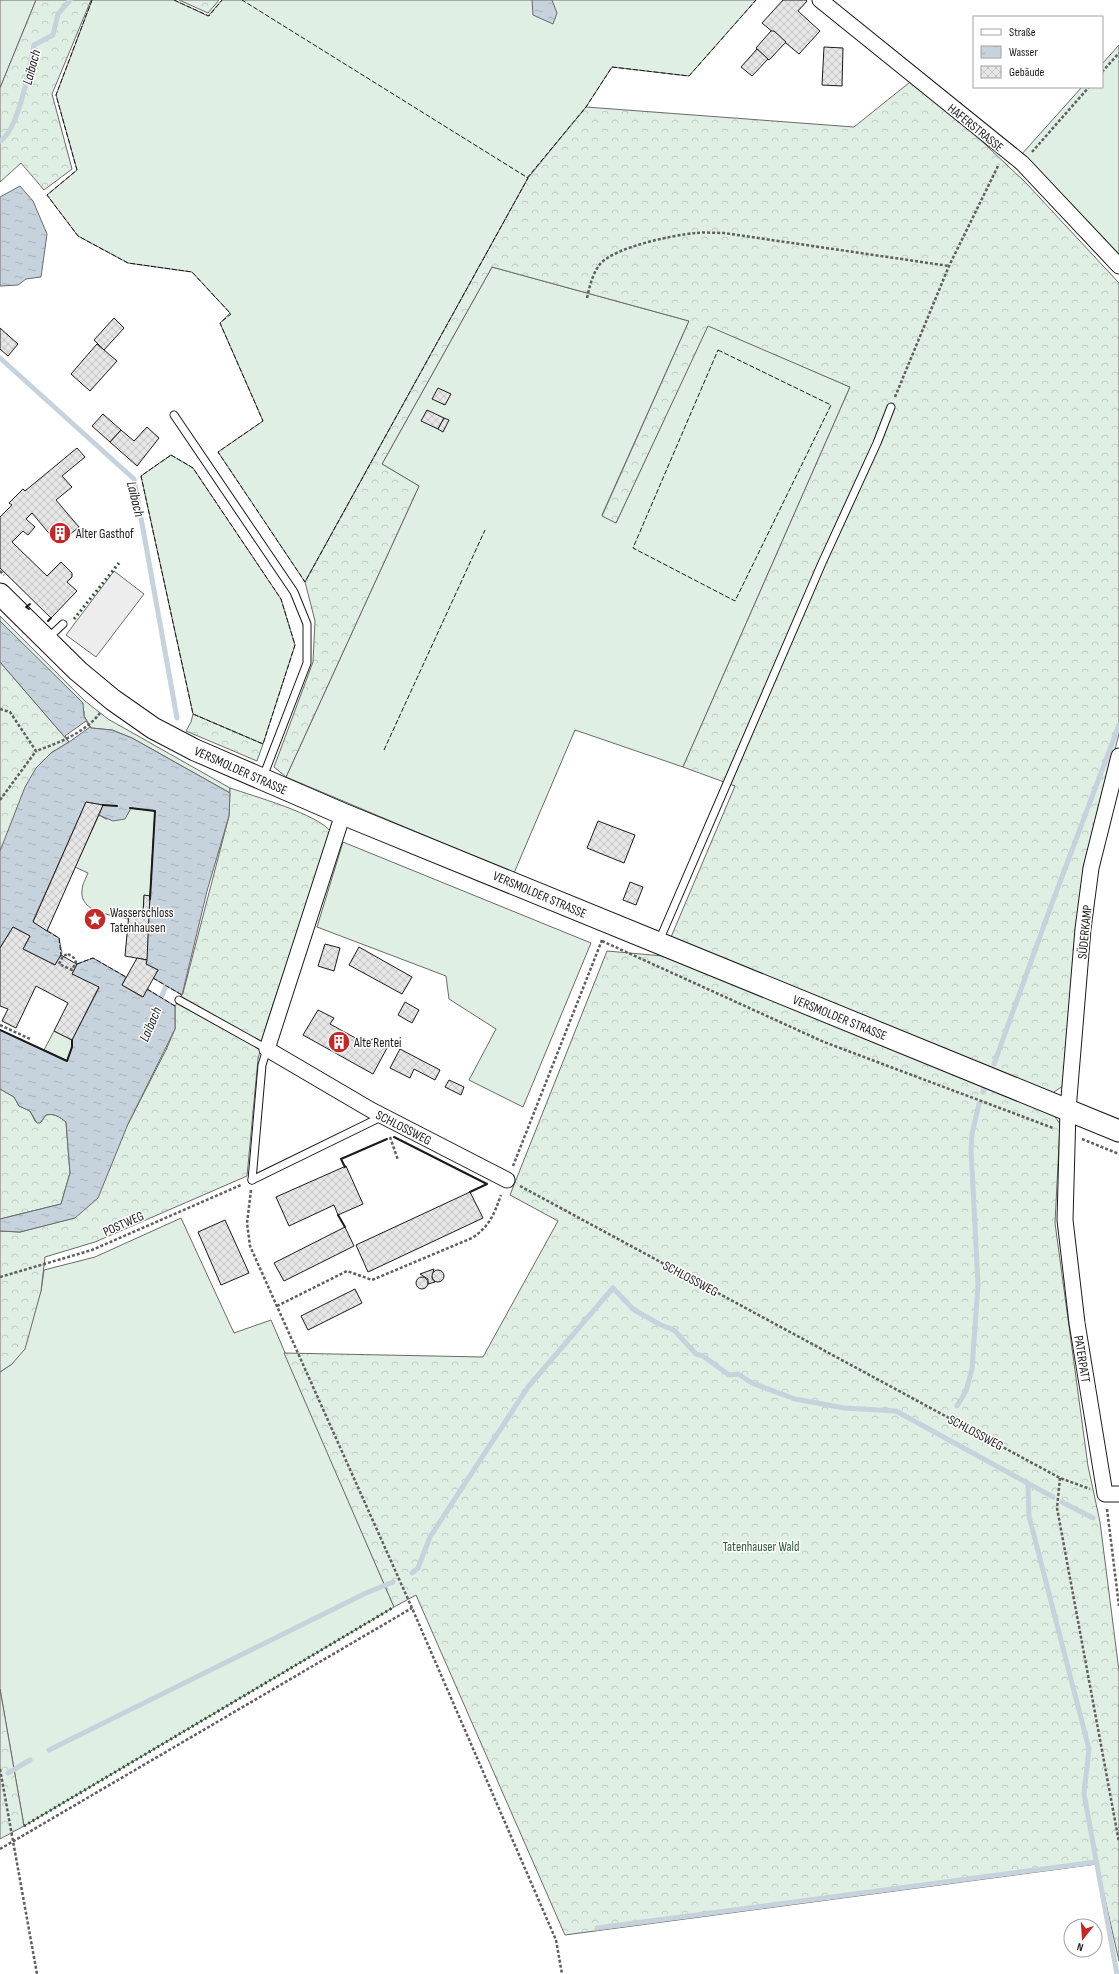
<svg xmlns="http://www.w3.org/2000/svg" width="1119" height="1974" viewBox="0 0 1119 1974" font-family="'Sofia Sans Condensed',sans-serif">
  <defs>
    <pattern id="forest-crowns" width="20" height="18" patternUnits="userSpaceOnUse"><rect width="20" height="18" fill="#e0efe3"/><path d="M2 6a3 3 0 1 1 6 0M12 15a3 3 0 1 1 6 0" fill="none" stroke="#c0ccc2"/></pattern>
    <pattern id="water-ripples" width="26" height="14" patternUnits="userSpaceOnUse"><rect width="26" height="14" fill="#c6d2dc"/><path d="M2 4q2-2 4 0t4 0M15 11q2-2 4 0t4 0" fill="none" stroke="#aab4bc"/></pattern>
    <pattern id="building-cross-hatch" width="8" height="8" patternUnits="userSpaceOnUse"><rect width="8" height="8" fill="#e6e6e6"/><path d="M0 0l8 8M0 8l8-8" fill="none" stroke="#c5c5c5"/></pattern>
  </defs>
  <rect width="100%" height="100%" fill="#fff"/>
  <g fill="#e0efe3" stroke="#6a6a6a">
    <path d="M 0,0 L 36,0 L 0,88 Z"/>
    <path d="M 92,0 L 174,0 L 208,16 L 222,0 L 756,0 L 689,76 L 612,67 L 586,107 L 528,178 L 305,582 L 218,452 L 263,421 L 220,323 L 230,313 L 192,272 L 128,263 L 78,236 L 47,195 L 77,170 L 56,95 Z"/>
    <path d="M 1119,45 L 1119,254 L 1020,156 L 1082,87 L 1102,87 L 1102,64 Z"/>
    <path d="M 492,267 L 689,321 L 602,515 L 616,523 L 708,325 L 850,387 L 683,767 L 575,730 L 514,873 L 286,777 L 419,486 L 382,464 Z"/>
    <path d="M 171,455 L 193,468 L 281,599 L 295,645 L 263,744 L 193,714 L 141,476 Z"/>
    <path d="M 0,616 L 85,701 L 108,719 L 230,788 L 230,793 L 132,738 L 112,730 L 91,728 L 84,716 L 84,711 L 0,621 Z"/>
    <path d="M 130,808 L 155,811 L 150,896 L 144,896 L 143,914 L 129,913 L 128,919 C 113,915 79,913 82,890 C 82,885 86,878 88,873 L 75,867 L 99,815 L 106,819 L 128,814 Z"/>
    <path d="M 343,842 L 591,943 L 523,1107 L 469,1080 L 496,1029 L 449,999 L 446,976 L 317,927 Z"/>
    <path d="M 54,1031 L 72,1040 L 72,1047 L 67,1061 L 44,1050 Z"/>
    <path d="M 181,1218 L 234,1333 L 271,1320 L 394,1607 L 24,1826 L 0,1689 L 0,1372 L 12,1364 L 41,1291 L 44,1270 L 95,1257 Z"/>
  </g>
  <g fill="url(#forest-crowns)" stroke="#6a6a6a">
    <path d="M 36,0 L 91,0 L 52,94 L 72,169 L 44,190 L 21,163 L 0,182 L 0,88 Z"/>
    <path d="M 179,0 L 219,0 L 208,13 Z"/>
    <path d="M 915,78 L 1026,183 L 1119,283 L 1119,734 L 1085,867 L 1063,1086 L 1054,1092 L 1053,1114 L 1060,1124 L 1055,1223 L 1088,1466 L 1100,1522 L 1119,1671 L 1119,1961 L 1097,1864 L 565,1935 L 416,1595 L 394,1607 L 284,1353 L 483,1357 L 558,1221 L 510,1195 L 607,951 L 663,956 L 735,786 L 683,767 L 850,387 L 708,326 L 616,523 L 602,516 L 689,321 L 492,267 L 382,464 L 419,486 L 286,777 L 274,767 L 313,662 L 315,621 L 305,582 L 528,178 L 586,107 L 854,127 Z"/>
    <path d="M 0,662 L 69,742 L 51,753 L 0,851 Z"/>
    <path d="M 193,714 L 263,744 L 257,761 L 186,731 L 191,722 Z"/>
    <path d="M 230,788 C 253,796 318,814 331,832 L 267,1023 L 258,1059 L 247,1176 L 95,1242 L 45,1257 L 41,1291 L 25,1349 L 12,1364 L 0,1372 L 0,1231 L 20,1232 L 74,1218 L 128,1124 L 166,1050 L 175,1029 L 175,1006 L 183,993 L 229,816 Z"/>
    <path d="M 0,1089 L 14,1097 L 19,1106 L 30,1111 L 35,1121 L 40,1123 L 46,1115 C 54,1113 60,1117 66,1122 L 70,1173 L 61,1204 L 0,1219 Z"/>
    <path d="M 0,1689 L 24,1826 L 0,1839 Z"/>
  </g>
  <path fill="#ededed" stroke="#6a6a6a" d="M 114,571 L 144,594 L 96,657 L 66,635 Z"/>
  <g fill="url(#water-ripples)" stroke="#6a6a6a">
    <path d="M 532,0 L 552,0 L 557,13 L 553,24 L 533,15 Z"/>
    <path d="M 20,186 L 33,201 L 47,234 L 41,277 L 26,279 L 18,285 L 0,286 L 0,197 Z"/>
    <path d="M 0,621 L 83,703 L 84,716 L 91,728 L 112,730 L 132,738 L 230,793 L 229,816 L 207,891 L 182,995 L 153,978 L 158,970 L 146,964 L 155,811 L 131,808 L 125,819 L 113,821 L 99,815 L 103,805 L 86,802 L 33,921 L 59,938 L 62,953 L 55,965 L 23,949 L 30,936 L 13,927 L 0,948 L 0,851 L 25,787 L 36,768 L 51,753 L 69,742 L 0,662 Z"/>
    <path d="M 93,958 L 126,977 L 122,985 L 142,997 L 147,989 L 175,1006 L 175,1029 L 128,1124 L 98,1198 L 75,1218 L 20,1232 L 0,1231 L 0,1219 L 61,1204 L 70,1173 L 66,1122 C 60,1117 54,1113 46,1115 L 40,1123 L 37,1123 L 30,1111 L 19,1106 L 14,1097 L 0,1089 L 0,1030 L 67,1061 L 72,1047 L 72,1040 L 99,988 L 72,974 L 77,964 Z"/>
  </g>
  <path fill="#fff" stroke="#6a6a6a" d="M 86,721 L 90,727 L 69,742 L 65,736 Z"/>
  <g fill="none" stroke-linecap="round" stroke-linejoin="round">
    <g stroke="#c6d2dc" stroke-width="5">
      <path d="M 0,141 C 19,130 29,68 34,45 L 53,35 L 58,14 L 70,0"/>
      <path d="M 0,358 L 134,479 L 177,718"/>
      <path d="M 159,1003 L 168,981"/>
      <path d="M 994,1064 L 1051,906 L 1119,725"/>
      <path d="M 983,1092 L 986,1084"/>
      <path d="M 957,1406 L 966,1391 L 972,1369 L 978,1284 L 971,1149 L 972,1134 L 979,1104"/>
      <path d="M 1028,1484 L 1029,1516 L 1089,1749 L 1084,1794 L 1117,1974"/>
      <path d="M 1062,1502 L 1093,1518"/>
      <path d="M 412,1573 L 418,1568 L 430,1537 L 528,1387 L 613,1288 L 634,1310 L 661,1325 L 674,1330 L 696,1354 L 703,1356 L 729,1375 L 738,1374 L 752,1383 L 795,1399 L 844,1408 L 896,1411 L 1053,1497"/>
      <path d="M 49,1750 L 366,1593 L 393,1582"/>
      <path d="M 8,1773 L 30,1760"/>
      <path d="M 597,1928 L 1096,1862"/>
    </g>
  </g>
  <g fill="url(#building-cross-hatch)" stroke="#1a1a1a">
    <path d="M 783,0 L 806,0 L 807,1 L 798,11 L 820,31 L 799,54 L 762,23 Z"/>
    <path d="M 771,31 L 774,31 L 786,42 L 769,60 L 756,48 Z"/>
    <path d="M 824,47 L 843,48 L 842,86 L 822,85 Z"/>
    <path d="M 757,49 L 768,59 L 752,76 L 741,67 Z"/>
    <path d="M 114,318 L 124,328 L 104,350 L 94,340 Z"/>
    <path d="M 0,328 L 18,344 L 8,356 L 0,349 Z"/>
    <path d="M 97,344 L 117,361 L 90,391 L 71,374 Z"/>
    <path d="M 438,388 L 451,394 L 445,405 L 432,399 Z"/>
    <path d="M 427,410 L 444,418 L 438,429 L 421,421 Z"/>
    <path d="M 103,414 L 121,430 L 110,442 L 92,426 Z"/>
    <path d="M 444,418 L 449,420 L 443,432 L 438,429 Z"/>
    <path d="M 147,427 L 159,438 L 137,466 L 110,442 L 121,430 L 134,441 Z"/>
    <path d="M 77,448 L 85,457 L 62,476 L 72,487 L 56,500 L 79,527 L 58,544 L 32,513 L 26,519 L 35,527 L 28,535 L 23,531 L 12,542 L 47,576 L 61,562 L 72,573 L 72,577 L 67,582 L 77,591 L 51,618 L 0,568 L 0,517 L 12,505 L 9,503 L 23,489 L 25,491 Z"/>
    <path d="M 86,802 L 103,805 L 47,931 L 33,922 Z"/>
    <path d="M 598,821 L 635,835 L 624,863 L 587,848 Z"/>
    <path d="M 630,882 L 643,887 L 636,905 L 623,900 Z"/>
    <path d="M 144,895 L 150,896 L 149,914 L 143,914 Z"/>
    <path d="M 129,913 L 149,914 L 147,960 L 125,956 Z"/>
    <path d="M 13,927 L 30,936 L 23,949 L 55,965 L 61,955 L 73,962 L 77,964 L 72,974 L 99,987 L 72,1040 L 54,1031 L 68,1003 L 36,986 L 16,1028 L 2,1021 L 8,1009 L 0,1006 L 0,948 Z"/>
    <path d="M 325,944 L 340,948 L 334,971 L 318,966 Z"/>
    <path d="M 359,947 L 412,977 L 402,994 L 349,965 Z"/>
    <path d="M 137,958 L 147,960 L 146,964 L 158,970 L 143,997 L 122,985 Z"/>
    <path d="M 405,1002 L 419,1010 L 412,1023 L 398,1015 Z"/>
    <path d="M 318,1010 L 334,1018 L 330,1024 L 359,1040 L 368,1045 L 372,1039 L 387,1048 L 373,1074 L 303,1035 Z"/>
    <path d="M 400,1049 L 440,1070 L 435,1080 L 414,1069 L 410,1078 L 390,1068 Z"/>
    <path d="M 449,1080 L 464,1087 L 461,1095 L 445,1087 Z"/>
    <path d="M 346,1166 L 363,1204 L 338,1215 L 334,1205 L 289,1226 L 276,1197 Z"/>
    <path d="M 470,1192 L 483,1218 L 368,1272 L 356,1245 Z"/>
    <path d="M 225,1220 L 249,1273 L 221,1285 L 198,1232 Z"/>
    <path d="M 345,1227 L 354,1246 L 284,1281 L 274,1263 Z"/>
    <path d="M 434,1269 L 432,1278 L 435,1282 L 428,1284 L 428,1279 L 420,1274 Z"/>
    <circle cx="438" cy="1276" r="6"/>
    <circle cx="422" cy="1283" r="6"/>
    <path d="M 355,1289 L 362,1303 L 308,1330 L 301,1316 Z"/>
  </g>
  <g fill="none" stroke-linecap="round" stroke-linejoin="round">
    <g stroke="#1a1a1a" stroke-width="9">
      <g id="service">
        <path d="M 174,415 L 294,592 L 307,624 L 307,663 L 263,777"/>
        <path d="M 47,639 L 63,624"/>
        <path d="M 659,941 L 822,563 L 877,443 L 891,407"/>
        <path d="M 179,1000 L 267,1049 L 262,1065 L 252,1180"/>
        <path d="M 252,1180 L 383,1116"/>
      </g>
    </g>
    <g stroke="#1a1a1a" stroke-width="17">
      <g id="minor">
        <path d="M 820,0 L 1022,163 L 1119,266"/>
        <path d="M 1119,756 L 1091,868 L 1083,929 L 1068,1110 L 1065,1220 L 1077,1323 L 1105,1494 L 1119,1494"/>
        <path d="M 343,814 L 267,1049 L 371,1110 L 507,1180"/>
      </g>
    </g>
    <g stroke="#1a1a1a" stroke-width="23">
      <path id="secondary" d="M 0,594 L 78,671 L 113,700 L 153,728 L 195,750 L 343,814 L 1119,1131"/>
    </g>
    <g stroke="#5f5f5f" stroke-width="2.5" stroke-dasharray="3 2" stroke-linecap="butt">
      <path d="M 1102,72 L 1119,53"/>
      <path d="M 1032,152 L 1089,87"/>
      <path d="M 587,298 C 590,285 592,275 600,264 C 615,247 673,235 696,233 C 705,232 715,233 724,233 L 949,266"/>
      <path d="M 895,397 L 949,266 L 999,164"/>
      <path d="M 0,571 L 4,575"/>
      <path d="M 0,709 L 10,712 L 36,751 C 58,743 85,733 100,713"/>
      <path d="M 0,800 L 36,751"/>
      <path d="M 602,941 L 824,1042 L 1053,1128"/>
      <path d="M 68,954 L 74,958 L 76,962 L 72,970 L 59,964 L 63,956 Z"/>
      <path d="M 0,1025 L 30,1039"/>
      <path d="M 390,1137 L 398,1160"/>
      <path d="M 1082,1139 L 1119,1154"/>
      <path d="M 513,1166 L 602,940"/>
      <path d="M 520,1186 L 1060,1478 L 1090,1489"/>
      <path d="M 251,1190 L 247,1223 L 250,1246 L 412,1608 L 556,1940 L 562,1974"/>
      <path d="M 0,1277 L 92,1250 L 241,1185"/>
      <path d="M 277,1306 L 347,1271 L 372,1280 L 472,1238 C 490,1226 494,1214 501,1195"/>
      <path d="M 1060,1478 L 1057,1508 L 1119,1842"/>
      <path d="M 1107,1509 L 1119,1606"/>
      <path d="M 0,1769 L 37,1974"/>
      <path d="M 0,1849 L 412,1608"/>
    </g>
    <use href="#service" stroke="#fff" stroke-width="7"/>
    <use href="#minor" stroke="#fff" stroke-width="15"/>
    <use href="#secondary" stroke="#fff" stroke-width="21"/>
    <g stroke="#2b5a34" stroke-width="3" stroke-dasharray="2 3" stroke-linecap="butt">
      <path d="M 74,619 L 119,563"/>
      <path d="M 24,1826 L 394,1607"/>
    </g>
    <g stroke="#1a1a1a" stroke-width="1" stroke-dasharray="5 2" stroke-linecap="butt">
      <path d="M 92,0 L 56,95 L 77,170 L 47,195 L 78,236 L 128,263 L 192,272 L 231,314 L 220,323 L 263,421 L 218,452 L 305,582 L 528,178 L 242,0"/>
      <path d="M 174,0 L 209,16 L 222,0"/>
      <path d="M 527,178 L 586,107 L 612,67 L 689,76 L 756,0"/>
      <path d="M 718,350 L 831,405 L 735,601 L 633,548 Z"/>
      <path d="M 171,455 L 193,468 L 281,599 L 295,645 L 263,744 L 193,714 L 141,476 Z"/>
      <path d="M 384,750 L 485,530"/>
      <path d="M 47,931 L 59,938 L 61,955"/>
      <path d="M 77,964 L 93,958 L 126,977"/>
      <path d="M 153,978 L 182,995"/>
      <path d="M 147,989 L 175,1006"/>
    </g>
    <g stroke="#1a1a1a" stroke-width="2">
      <path d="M 29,609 L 26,607 L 30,604"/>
      <path d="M 48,621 L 51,618"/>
      <path d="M 103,805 L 117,806"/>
      <path d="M 130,808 L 155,811 L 150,899"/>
      <path d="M 0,1030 L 67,1061 L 72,1047 L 72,1040"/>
      <path d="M 394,1137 L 487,1184 L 470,1192"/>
      <path d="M 345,1167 L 341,1159 L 387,1139"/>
      <path d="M 338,1215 L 345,1227"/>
    </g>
  </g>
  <defs>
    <g id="building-disc" transform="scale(1.15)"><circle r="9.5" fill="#c62828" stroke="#fff"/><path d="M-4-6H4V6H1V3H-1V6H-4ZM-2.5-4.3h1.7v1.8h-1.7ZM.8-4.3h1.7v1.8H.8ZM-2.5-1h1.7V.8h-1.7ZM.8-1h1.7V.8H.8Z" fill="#fff"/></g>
    <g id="sight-disc" transform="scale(1.15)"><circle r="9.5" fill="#c62828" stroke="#fff"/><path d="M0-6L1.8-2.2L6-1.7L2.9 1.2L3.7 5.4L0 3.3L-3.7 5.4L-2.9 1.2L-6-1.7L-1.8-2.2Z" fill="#fff"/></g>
  </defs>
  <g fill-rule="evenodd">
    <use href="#building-disc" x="60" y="533"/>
    <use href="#sight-disc" x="95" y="919"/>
    <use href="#building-disc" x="339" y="1042"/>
  </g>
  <g text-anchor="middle" stroke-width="3" stroke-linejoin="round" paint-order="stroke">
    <g font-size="13" fill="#1a1a1a" stroke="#fff">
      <text transform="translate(976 127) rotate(39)" y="5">HAFERSTRASSE</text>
      <text transform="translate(241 770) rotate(24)" y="5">VERSMOLDER STRASSE</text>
      <text transform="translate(540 894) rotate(23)" y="5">VERSMOLDER STRASSE</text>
      <text transform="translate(1084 932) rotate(-84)" y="5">SÜDERKAMP</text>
      <text transform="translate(840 1017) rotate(22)" y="5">VERSMOLDER STRASSE</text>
      <text transform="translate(404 1127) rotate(27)" y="5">SCHLOSSWEG</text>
      <text transform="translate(123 1223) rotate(-24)" y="5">POSTWEG</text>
      <text transform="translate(691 1278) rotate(28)" y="5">SCHLOSSWEG</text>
      <text transform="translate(1083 1359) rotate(81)" y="5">PATERPATT</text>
      <text transform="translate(976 1432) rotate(28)" y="5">SCHLOSSWEG</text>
    </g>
    <g font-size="13" fill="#1a1a1a" stroke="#fff" text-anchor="start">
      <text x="76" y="538">Alter Gasthof</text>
      <text x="110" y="917">Wasserschloss<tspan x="110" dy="15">Tatenhausen</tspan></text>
      <text x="354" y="1047">Alte Rentei</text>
    </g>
    <g font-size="13" fill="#2b5a34" stroke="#fff">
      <text x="761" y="1551">Tatenhauser Wald</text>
    </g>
    <g font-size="14" font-style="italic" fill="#1a1a1a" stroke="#fff">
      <text transform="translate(31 67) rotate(-75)" y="5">Laibach</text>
      <text transform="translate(136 499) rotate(76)" y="5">Laibach</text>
      <text transform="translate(150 1024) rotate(-67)" y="5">Laibach</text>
    </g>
  </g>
  <rect x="973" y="16" width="130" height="72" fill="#ffffff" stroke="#a3a3a3"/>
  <rect x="981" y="29" width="20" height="6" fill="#ffffff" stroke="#a3a3a3"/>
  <text x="1009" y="36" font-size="12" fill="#1a1a1a">Straße</text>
  <rect x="981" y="46" width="20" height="12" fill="url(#water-ripples)" stroke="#a3a3a3"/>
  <text x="1009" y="56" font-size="12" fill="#1a1a1a">Wasser</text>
  <rect x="981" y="66" width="20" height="12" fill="url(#building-cross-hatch)" stroke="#a3a3a3"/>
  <text x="1009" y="76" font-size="12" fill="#1a1a1a">Gebäude</text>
  <g transform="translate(1083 1938) rotate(197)"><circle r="19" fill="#ffffff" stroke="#a3a3a3"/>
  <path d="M0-3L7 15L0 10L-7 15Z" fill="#c62828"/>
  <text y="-6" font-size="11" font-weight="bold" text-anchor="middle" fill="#1a1a1a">N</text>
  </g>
</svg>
